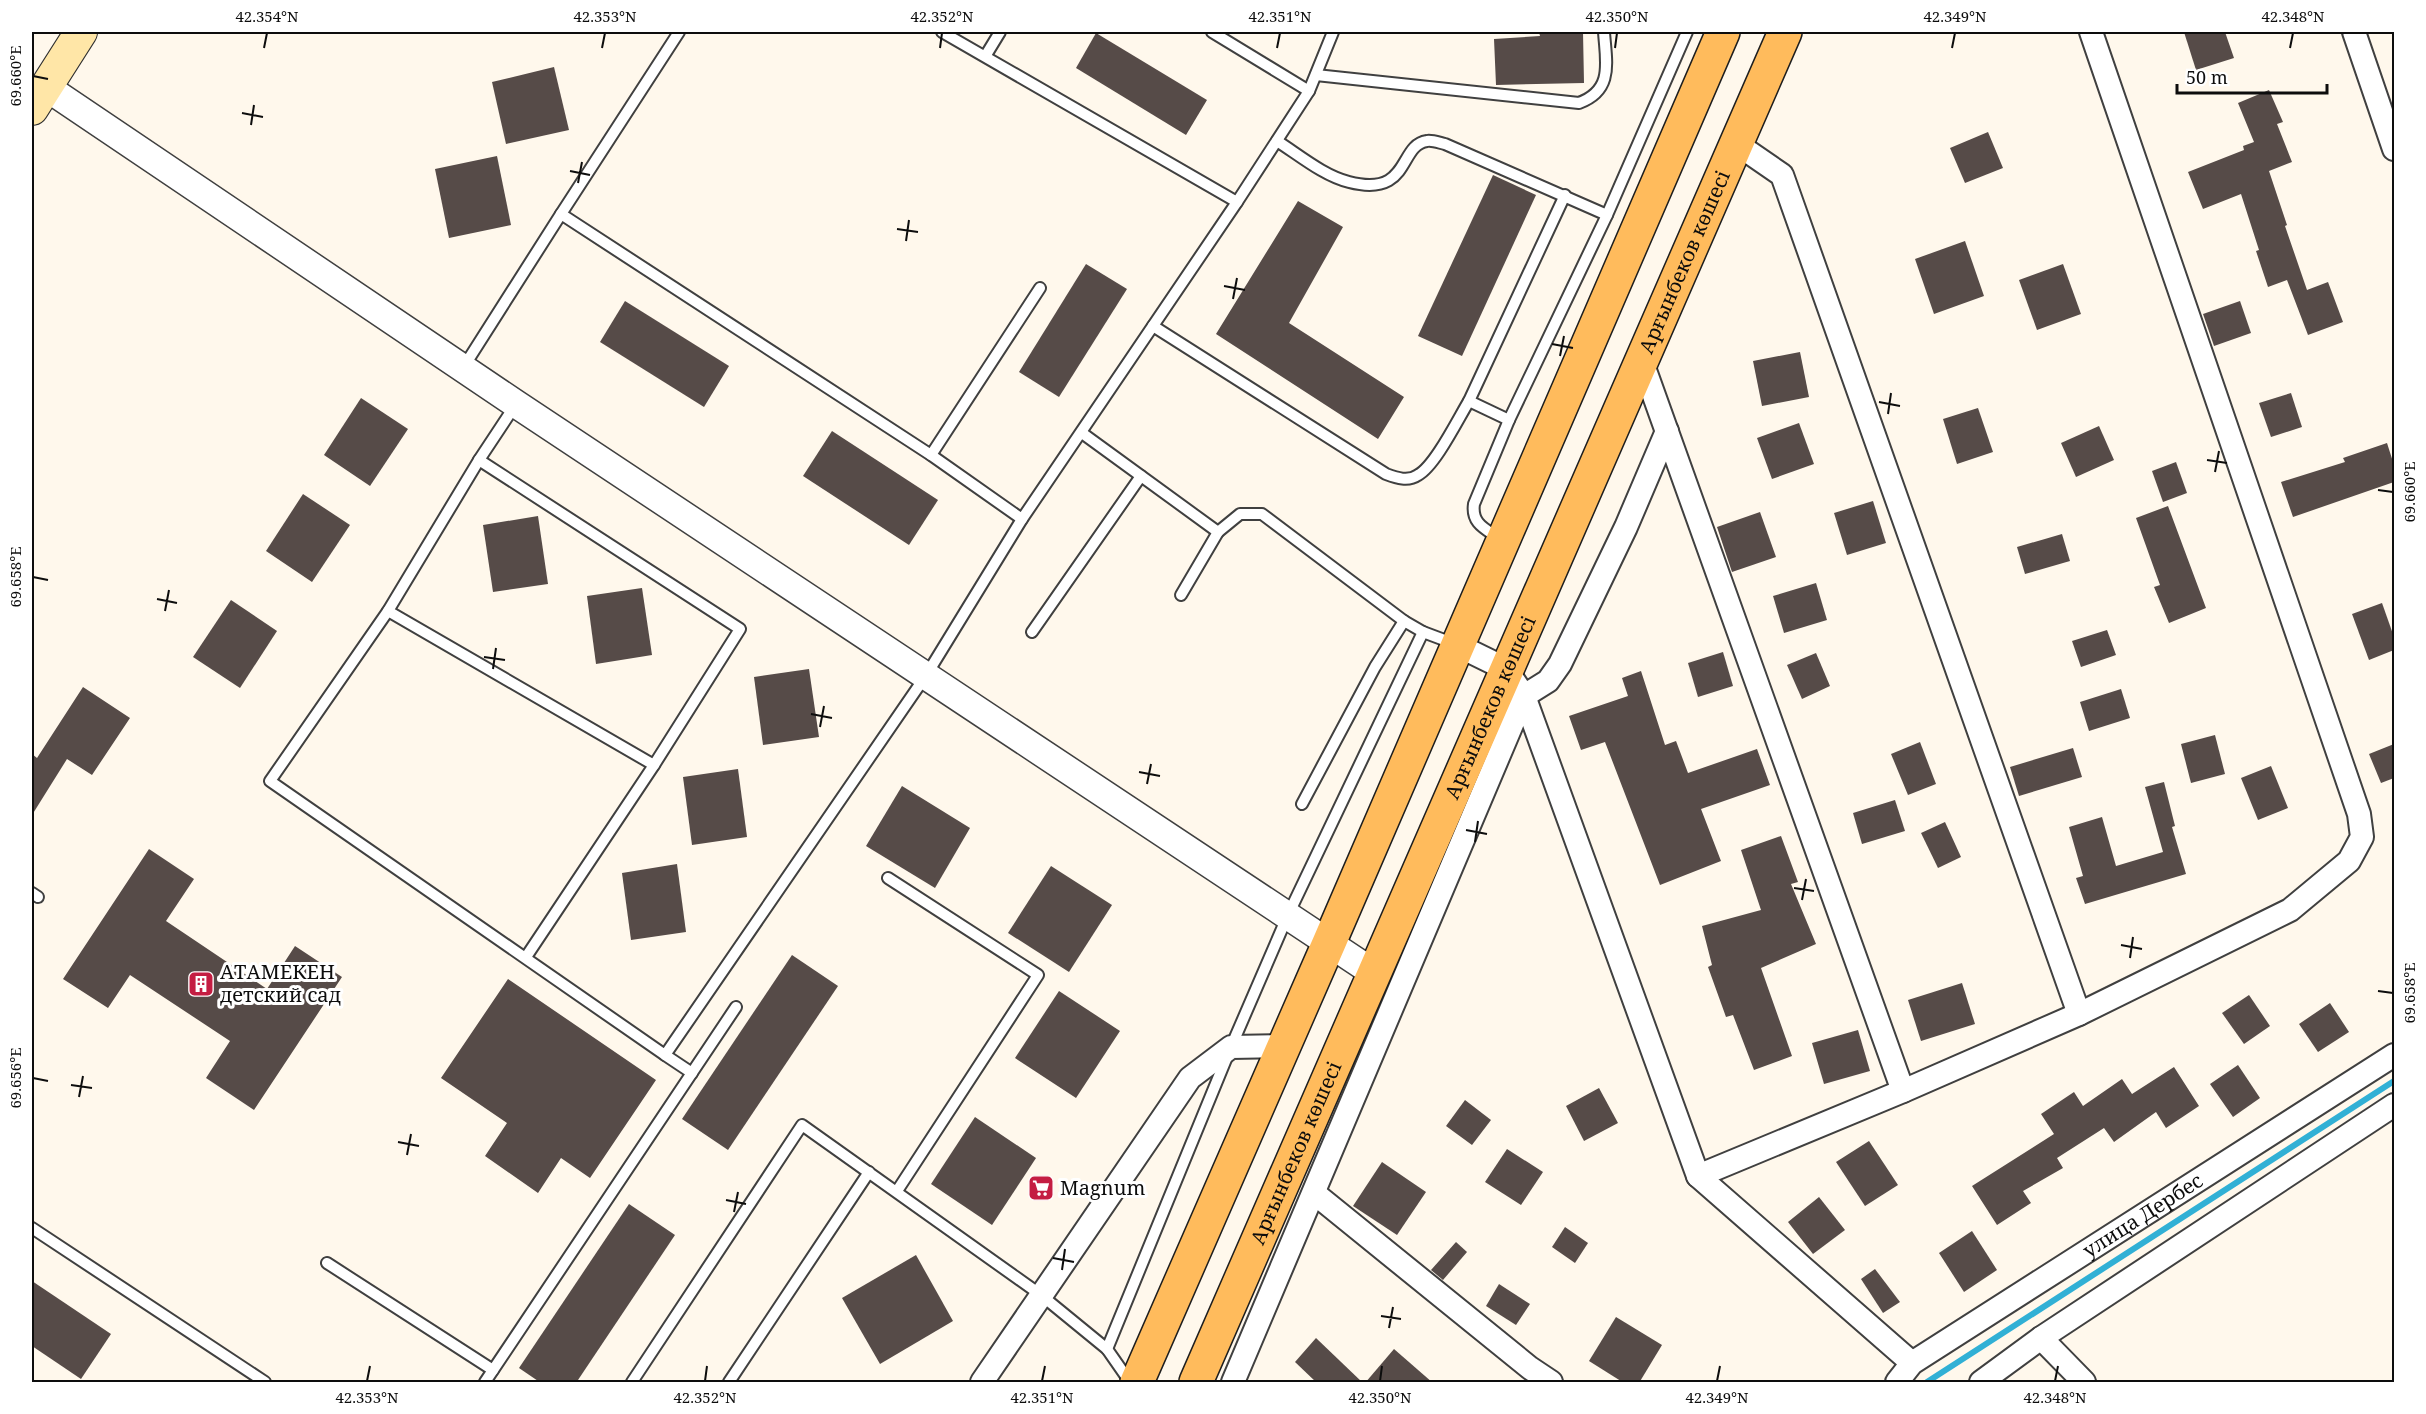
<svg xmlns="http://www.w3.org/2000/svg" width="2426" height="1414" viewBox="0 0 2426 1414" font-family="'Noto Serif',serif">
  <rect width="100%" height="100%" fill="#fff8ec"/>
  <g fill="none" stroke-linecap="round" stroke-linejoin="round">
    <path stroke="#31b0d5" stroke-width="6" d="M 1927,1382 L 2394,1081"/>
  </g>
  <g fill="#564b48">
    <path d="M 1539,32 L 1583,32 L 1584,83 L 1496,85 L 1494,39 L 1540,36 Z"/>
    <path d="M 2184,32 L 2225,32 L 2234,58 L 2196,70 Z"/>
    <path d="M 1096,33 L 1207,100 L 1186,135 L 1076,68 Z"/>
    <path d="M 554,67 L 569,130 L 506,144 L 492,82 Z"/>
    <path d="M 2269,90 L 2283,122 L 2277,124 L 2292,162 L 2269,171 L 2287,225 L 2285,226 L 2307,290 L 2328,282 L 2343,322 L 2308,335 L 2287,280 L 2268,287 L 2256,251 L 2259,250 L 2241,194 L 2203,209 L 2188,172 L 2244,150 L 2243,146 L 2254,142 L 2238,103 Z"/>
    <path d="M 1988,132 L 2003,168 L 1965,183 L 1950,148 Z"/>
    <path d="M 497,156 L 511,225 L 449,238 L 435,169 Z"/>
    <path d="M 1493,175 L 1536,195 L 1462,356 L 1418,336 Z"/>
    <path d="M 1298,201 L 1343,227 L 1289,323 L 1404,397 L 1378,439 L 1216,334 Z"/>
    <path d="M 1965,241 L 1984,296 L 1934,314 L 1915,259 Z"/>
    <path d="M 1086,264 L 1127,289 L 1059,397 L 1019,372 Z"/>
    <path d="M 2063,264 L 2081,314 L 2037,330 L 2019,280 Z"/>
    <path d="M 625,301 L 729,366 L 704,407 L 600,342 Z"/>
    <path d="M 2240,301 L 2251,333 L 2214,346 L 2203,314 Z"/>
    <path d="M 1800,352 L 1809,397 L 1762,406 L 1753,361 Z"/>
    <path d="M 2291,393 L 2302,427 L 2271,437 L 2259,403 Z"/>
    <path d="M 361,398 L 408,429 L 370,486 L 324,455 Z"/>
    <path d="M 1978,408 L 1993,452 L 1957,464 L 1943,419 Z"/>
    <path d="M 1799,423 L 1814,464 L 1772,479 L 1757,438 Z"/>
    <path d="M 2099,426 L 2114,460 L 2076,477 L 2061,443 Z"/>
    <path d="M 832,431 L 938,500 L 909,545 L 803,476 Z"/>
    <path d="M 2387,443 L 2394,465 L 2394,482 L 2293,517 L 2281,482 L 2345,462 L 2343,458 Z"/>
    <path d="M 2176,462 L 2187,493 L 2163,502 L 2152,471 Z"/>
    <path d="M 303,494 L 350,525 L 312,582 L 266,551 Z"/>
    <path d="M 1873,501 L 1886,543 L 1847,555 L 1834,513 Z"/>
    <path d="M 2168,506 L 2206,608 L 2169,623 L 2154,587 L 2160,585 L 2136,518 Z"/>
    <path d="M 1760,512 L 1776,557 L 1732,572 L 1717,527 Z"/>
    <path d="M 538,516 L 548,584 L 493,592 L 483,525 Z"/>
    <path d="M 2062,534 L 2070,561 L 2025,574 L 2017,547 Z"/>
    <path d="M 1816,583 L 1827,620 L 1784,633 L 1773,596 Z"/>
    <path d="M 642,588 L 652,655 L 596,664 L 587,596 Z"/>
    <path d="M 231,600 L 277,631 L 240,688 L 193,657 Z"/>
    <path d="M 2382,603 L 2394,637 L 2394,650 L 2369,660 L 2352,614 Z"/>
    <path d="M 2107,630 L 2116,655 L 2081,667 L 2072,641 Z"/>
    <path d="M 1723,652 L 1733,686 L 1698,697 L 1688,663 Z"/>
    <path d="M 1816,653 L 1830,686 L 1802,699 L 1787,665 Z"/>
    <path d="M 809,669 L 819,737 L 763,745 L 754,677 Z"/>
    <path d="M 1641,671 L 1665,745 L 1676,741 L 1688,773 L 1757,749 L 1770,785 L 1701,809 L 1721,861 L 1660,885 L 1605,742 L 1581,750 L 1569,716 L 1628,696 L 1622,678 Z"/>
    <path d="M 83,687 L 130,718 L 92,775 L 67,759 L 32,815 L 32,754 L 37,758 Z"/>
    <path d="M 2121,689 L 2130,718 L 2089,731 L 2080,702 Z"/>
    <path d="M 2215,735 L 2225,774 L 2191,783 L 2181,744 Z"/>
    <path d="M 1920,742 L 1936,784 L 1908,795 L 1891,754 Z"/>
    <path d="M 2394,744 L 2394,778 L 2381,783 L 2369,754 Z"/>
    <path d="M 2073,748 L 2082,777 L 2019,796 L 2010,767 Z"/>
    <path d="M 2271,766 L 2288,808 L 2258,820 L 2241,778 Z"/>
    <path d="M 738,769 L 747,837 L 692,845 L 683,777 Z"/>
    <path d="M 2164,782 L 2175,826 L 2172,827 L 2186,874 L 2085,904 L 2076,878 L 2083,876 L 2069,827 L 2102,817 L 2116,866 L 2163,852 L 2145,787 Z"/>
    <path d="M 902,786 L 970,828 L 935,888 L 866,846 Z"/>
    <path d="M 1895,800 L 1905,831 L 1862,844 L 1853,813 Z"/>
    <path d="M 1945,822 L 1961,857 L 1938,868 L 1921,833 Z"/>
    <path d="M 1781,836 L 1798,882 L 1791,884 L 1816,944 L 1761,968 L 1792,1056 L 1754,1070 L 1733,1015 L 1726,1017 L 1708,967 L 1712,965 L 1702,926 L 1761,910 L 1741,850 Z"/>
    <path d="M 149,849 L 194,879 L 166,921 L 267,989 L 295,946 L 342,977 L 254,1110 L 206,1078 L 230,1041 L 130,975 L 108,1008 L 63,979 Z"/>
    <path d="M 677,864 L 686,932 L 631,940 L 622,873 Z"/>
    <path d="M 1051,866 L 1112,905 L 1069,972 L 1008,933 Z"/>
    <path d="M 792,955 L 838,986 L 728,1150 L 682,1119 Z"/>
    <path d="M 508,979 L 656,1080 L 590,1178 L 561,1158 L 538,1193 L 485,1156 L 507,1123 L 441,1078 Z"/>
    <path d="M 1962,983 L 1975,1024 L 1921,1041 L 1908,1000 Z"/>
    <path d="M 1059,991 L 1120,1031 L 1076,1098 L 1015,1058 Z"/>
    <path d="M 2249,995 L 2270,1026 L 2244,1044 L 2222,1013 Z"/>
    <path d="M 2330,1003 L 2349,1032 L 2318,1052 L 2299,1024 Z"/>
    <path d="M 1858,1030 L 1870,1071 L 1824,1084 L 1812,1043 Z"/>
    <path d="M 2238,1065 L 2260,1098 L 2233,1117 L 2210,1084 Z"/>
    <path d="M 2174,1067 L 2199,1106 L 2166,1128 L 2156,1112 L 2114,1142 L 2104,1128 L 2057,1158 L 2063,1168 L 2023,1191 L 2031,1203 L 1997,1225 L 1972,1186 L 2054,1134 L 2041,1114 L 2074,1092 L 2083,1106 L 2122,1079 L 2132,1094 Z"/>
    <path d="M 1599,1088 L 1618,1123 L 1584,1141 L 1566,1106 Z"/>
    <path d="M 1465,1100 L 1491,1120 L 1472,1145 L 1446,1126 Z"/>
    <path d="M 975,1117 L 1036,1158 L 992,1225 L 931,1184 Z"/>
    <path d="M 1869,1141 L 1898,1185 L 1865,1206 L 1836,1162 Z"/>
    <path d="M 1507,1149 L 1543,1172 L 1521,1205 L 1485,1182 Z"/>
    <path d="M 1382,1162 L 1426,1192 L 1397,1235 L 1353,1206 Z"/>
    <path d="M 1819,1197 L 1845,1230 L 1813,1254 L 1788,1222 Z"/>
    <path d="M 629,1204 L 675,1235 L 576,1383 L 541,1383 L 519,1368 Z"/>
    <path d="M 1565,1227 L 1588,1243 L 1575,1263 L 1552,1247 Z"/>
    <path d="M 1972,1231 L 1997,1270 L 1964,1292 L 1939,1253 Z"/>
    <path d="M 1456,1242 L 1467,1252 L 1443,1280 L 1431,1270 Z"/>
    <path d="M 916,1255 L 953,1321 L 880,1364 L 842,1298 Z"/>
    <path d="M 1875,1269 L 1900,1302 L 1883,1313 L 1861,1279 Z"/>
    <path d="M 32,1281 L 111,1334 L 81,1379 L 32,1346 Z"/>
    <path d="M 1499,1284 L 1530,1304 L 1516,1325 L 1486,1306 Z"/>
    <path d="M 1616,1317 L 1662,1345 L 1639,1383 L 1624,1383 L 1589,1361 Z"/>
    <path d="M 1316,1338 L 1363,1383 L 1317,1383 L 1295,1362 Z"/>
    <path d="M 1394,1349 L 1433,1383 L 1365,1383 Z"/>
  </g>
  <g fill="none" stroke-linecap="round" stroke-linejoin="round">
    <g stroke="#404040" stroke-width="14">
      <g id="service">
        <path d="M 679,32 L 561,214 L 931,455 L 1022,519 L 1237,202 L 942,32"/>
        <path d="M 1212,32 L 1309,91 L 1333,32"/>
        <path d="M 986,55 L 1000,32"/>
        <path d="M 1316,75 L 1579,103 C 1614,90 1606,62 1604,32"/>
        <path d="M 1277,141 C 1299,155 1324,176 1349,182 C 1411,198 1398,145 1427,141 C 1432,140 1440,143 1445,144 L 1607,215 L 1509,420"/>
        <path d="M 1237,202 L 1309,91"/>
        <path d="M 1607,215 L 1687,32"/>
        <path d="M 1153,326 L 1386,474 C 1397,478 1408,482 1418,475 C 1435,466 1458,419 1469,401 L 1509,420 L 1474,504 C 1471,524 1486,529 1500,539"/>
        <path d="M 463,368 L 561,214"/>
        <path d="M 1469,401 L 1565,195"/>
        <path d="M 516,404 L 479,460 L 388,611 L 270,781 L 665,1055 L 927,674 L 1022,519"/>
        <path d="M 1082,433 L 1218,532 L 1240,514 L 1262,514 L 1404,621 L 1423,632 L 1455,644"/>
        <path d="M 931,455 L 1040,288"/>
        <path d="M 479,460 L 740,629 L 654,765 L 526,957"/>
        <path d="M 1181,595 L 1218,532"/>
        <path d="M 388,611 L 654,765"/>
        <path d="M 1032,632 L 1141,476"/>
        <path d="M 1302,804 L 1375,667 L 1404,621"/>
        <path d="M 888,878 L 1038,975 L 897,1191"/>
        <path d="M 32,893 L 38,897"/>
        <path d="M 665,1055 L 692,1073"/>
        <path d="M 32,1228 L 265,1382"/>
        <path d="M 327,1263 L 493,1370"/>
        <path d="M 1107,1349 L 1231,1047 L 1288,915 L 1423,632"/>
        <path d="M 485,1382 L 736,1007"/>
        <path d="M 632,1382 L 802,1125 L 1041,1295 L 1107,1349 L 1130,1382"/>
        <path d="M 729,1382 L 869,1172"/>
      </g>
    </g>
    <g stroke="#404040" stroke-width="26">
      <g id="minor">
        <path d="M 2354,32 L 2394,149"/>
        <path d="M 1737,144 L 1782,175 L 2079,1014"/>
        <path d="M 1642,362 L 1903,1091"/>
        <path d="M 1457,645 L 1506,669 L 1524,696 L 1698,1176 L 1912,1363"/>
        <path d="M 1698,1176 L 1903,1091 L 2079,1014 L 2290,910 L 2349,861 L 2362,837 L 2359,814 L 2091,32"/>
        <path d="M 1314,1193 L 1530,1368 L 1551,1382"/>
        <path d="M 2041,1338 L 2084,1382"/>
        <path d="M 982,1382 L 1190,1078 L 1231,1047 L 1283,1046"/>
        <path d="M 1233,1382 L 1524,696 L 1548,681 L 1560,664 L 1626,527 L 1667,431"/>
        <path id="s1" d="M 1897,1382 L 1912,1363 L 2394,1055"/>
        <path d="M 1981,1382 L 2041,1338 L 2394,1105"/>
      </g>
    </g>
    <g stroke="#404040" stroke-width="30">
      <path id="tertiary" d="M 46,87 L 516,404 L 1374,973"/>
    </g>
    <g stroke="#2f2f2f" stroke-width="34">
      <path id="secondary" d="M 32,109 L 81,32"/>
    </g>
    <g stroke="#1e1e1e" stroke-width="36">
      <g id="primary">
        <path d="M 1137,1382 L 1329,943 L 1723,32"/>
        <path id="s2" d="M 1196,1382 L 1785,32"/>
      </g>
    </g>
    <use href="#service" stroke="#fff" stroke-width="10"/>
    <use href="#minor" stroke="#fff" stroke-width="22"/>
    <use href="#tertiary" stroke="#fff" stroke-width="27"/>
    <use href="#secondary" stroke="#ffe6a7" stroke-width="32"/>
    <use href="#primary" stroke="#ffbb5c" stroke-width="33"/>
  </g>
  <path fill="none" stroke="#0d0d0d" stroke-width="2" d="M 264,48 L 267,33M 602,48 L 605,33M 940,48 L 942,33M 1277,48 L 1280,33M 1615,48 L 1617,33M 1952,48 L 1955,33M 2290,48 L 2293,33M 33,76 L 48,79M 242,113 L 263,117M 251,125 L 254,105M 570,171 L 590,175M 578,183 L 582,162M 897,229 L 918,232M 906,241 L 909,220M 1224,286 L 1245,290M 1233,299 L 1237,278M 1552,344 L 1573,348M 1560,356 L 1564,336M 1879,402 L 1900,406M 1888,414 L 1891,393M 2207,460 L 2227,463M 2215,472 L 2219,451M 2378,490 L 2393,492M 33,577 L 48,580M 157,599 L 177,603M 165,611 L 169,590M 484,657 L 505,660M 493,669 L 496,648M 811,714 L 832,718M 820,727 L 824,706M 1139,772 L 1160,776M 1147,784 L 1151,764M 1466,830 L 1487,834M 1475,842 L 1478,821M 1794,888 L 1814,891M 1802,900 L 1806,879M 2121,945 L 2142,949M 2130,958 L 2133,937M 2378,991 L 2393,993M 33,1078 L 48,1081M 71,1085 L 92,1088M 79,1097 L 83,1076M 398,1142 L 419,1146M 407,1155 L 411,1134M 726,1200 L 746,1204M 734,1212 L 738,1192M 1053,1258 L 1074,1262M 1062,1270 L 1065,1249M 1381,1316 L 1401,1319M 1389,1328 L 1393,1307M 367,1381 L 370,1366M 705,1381 L 707,1366M 1042,1381 L 1045,1366M 1380,1381 L 1382,1366M 1717,1381 L 1720,1366M 2055,1381 L 2058,1366"/>
  <defs>
    <g id="building-square" transform="scale(1.35)"><rect x="-9" y="-9" width="18" height="18" rx="4" fill="#c41d42" stroke="#fff"/><path d="M-4-6H4V6H1V3H-1V6H-4ZM-2.5-4.3h1.7v1.8h-1.7ZM.8-4.3h1.7v1.8H.8ZM-2.5-1h1.7V.8h-1.7ZM.8-1h1.7V.8H.8Z" fill="#fff"/></g>
    <g id="supermarket-square" transform="scale(1.35)"><rect x="-9" y="-9" width="18" height="18" rx="4" fill="#c41d42" stroke="#fff"/><path d="M-6-5.5h2.5l.6 2H6L4.5 2H-2.5L-4.4-4H-6ZM-1.5 3.2a1.3 1.3 0 1 0 .1 0ZM3 3.2a1.3 1.3 0 1 0 .1 0Z" fill="#fff"/></g>
  </defs>
  <g fill-rule="evenodd">
    <use href="#building-square" x="201" y="984"/>
    <use href="#supermarket-square" x="1041" y="1188"/>
  </g>
  <g text-anchor="middle" stroke-width="6" stroke-linejoin="round" paint-order="stroke">
    <g font-size="20" fill="#0d0d0d" stroke="#fff">
      <text dy="7" stroke="none"><textPath href="#s2" startOffset="1222">Арғынбеков көшесі</textPath></text>
      <text dy="7" stroke="none"><textPath href="#s2" startOffset="736">Арғынбеков көшесі</textPath></text>
      <text dy="7" stroke="none"><textPath href="#s2" startOffset="250">Арғынбеков көшесі</textPath></text>
      <text dy="7" stroke="none"><textPath href="#s1" startOffset="298">улица Дербес</textPath></text>
    </g>
    <g font-size="20" fill="#0d0d0d" stroke="#fff" text-anchor="start">
      <text x="220" y="979">АТАМЕКЕН<tspan x="220" dy="23">детский сад</tspan></text>
      <text x="1060" y="1195">Magnum</text>
    </g>
  </g>
  <rect width="2426" height="1414" fill="none" stroke="#ffffff" stroke-width="66"/>
  <path d="M2177 84v9h150v-9" fill="none" stroke="#0d0d0d" stroke-width="3"/>
  <text x="2186" y="84" font-size="18" fill="#0d0d0d" stroke="#ffffff" stroke-width="4.5" paint-order="stroke">50 m</text>
  <rect x="33" y="33" width="2360" height="1348" fill="none" stroke="#0d0d0d" stroke-width="2"/>
  <g font-size="15" text-anchor="middle" fill="#0d0d0d">
    <text x="267" y="22">42.354°N</text>
    <text x="605" y="22">42.353°N</text>
    <text x="942" y="22">42.352°N</text>
    <text x="1280" y="22">42.351°N</text>
    <text x="1617" y="22">42.350°N</text>
    <text x="1955" y="22">42.349°N</text>
    <text x="2293" y="22">42.348°N</text>
    <text transform="translate(16 76) rotate(-90)" y="5">69.660°E</text>
    <text transform="translate(2410 492) rotate(-90)" y="5">69.660°E</text>
    <text transform="translate(16 577) rotate(-90)" y="5">69.658°E</text>
    <text transform="translate(2410 993) rotate(-90)" y="5">69.658°E</text>
    <text transform="translate(16 1078) rotate(-90)" y="5">69.656°E</text>
    <text x="367" y="1403">42.353°N</text>
    <text x="705" y="1403">42.352°N</text>
    <text x="1042" y="1403">42.351°N</text>
    <text x="1380" y="1403">42.350°N</text>
    <text x="1717" y="1403">42.349°N</text>
    <text x="2055" y="1403">42.348°N</text>
  </g>
</svg>
